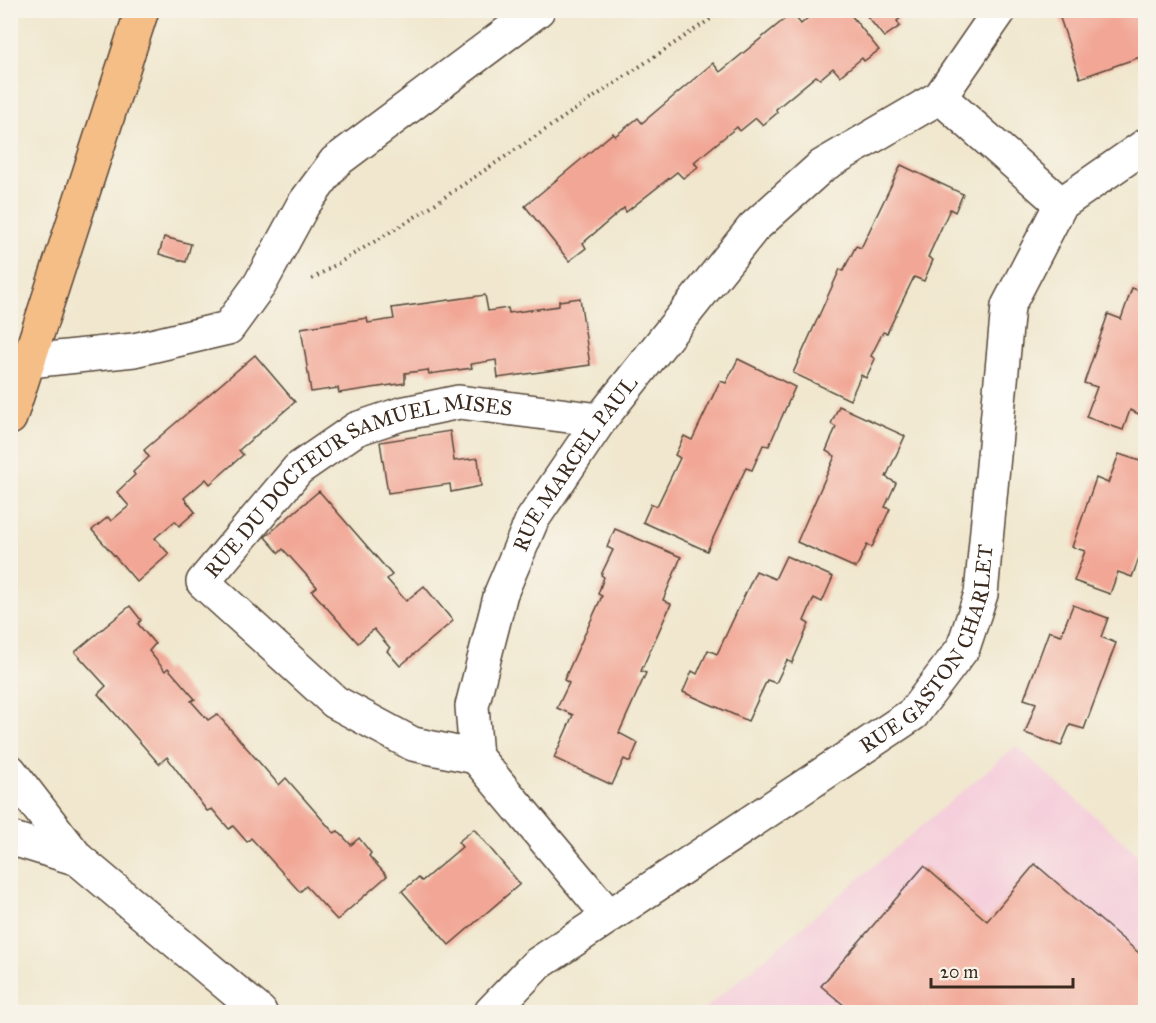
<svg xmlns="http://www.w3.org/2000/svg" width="1156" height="1023" viewBox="0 0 1156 1023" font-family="'IM FELL Great Primer',serif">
  <rect width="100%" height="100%" fill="#f7f3e8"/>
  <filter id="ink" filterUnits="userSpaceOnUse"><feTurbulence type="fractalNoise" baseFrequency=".0167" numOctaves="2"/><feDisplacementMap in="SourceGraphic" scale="12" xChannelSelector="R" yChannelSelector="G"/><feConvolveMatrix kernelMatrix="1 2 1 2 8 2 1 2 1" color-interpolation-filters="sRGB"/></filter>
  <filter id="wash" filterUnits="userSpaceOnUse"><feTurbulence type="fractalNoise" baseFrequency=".008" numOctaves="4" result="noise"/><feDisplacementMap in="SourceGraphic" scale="24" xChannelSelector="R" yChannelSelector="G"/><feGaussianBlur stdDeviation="1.35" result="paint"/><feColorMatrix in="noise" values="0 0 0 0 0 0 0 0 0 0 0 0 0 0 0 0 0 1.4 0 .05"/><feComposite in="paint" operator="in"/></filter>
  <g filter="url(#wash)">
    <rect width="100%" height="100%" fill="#f0e7ce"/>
    <path fill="#f5cfdb" d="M 1016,746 L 1145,861 L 1145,1012 L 701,1012 Z"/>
    <g id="blocks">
      <g fill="#f2a796">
        <path d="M 817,10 L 847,10 L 879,50 L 864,61 L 862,58 L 840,76 L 833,68 L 820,79 L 816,76 L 776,109 L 777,113 L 763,125 L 756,118 L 740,131 L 737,127 L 694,162 L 698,167 L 683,178 L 677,172 L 626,212 L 624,208 L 583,243 L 586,248 L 569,261 L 525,206 L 613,133 L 615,136 L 638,118 L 642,123 L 713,63 L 720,72 L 792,13 L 801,24 Z"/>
        <path d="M 862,10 L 910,10 L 897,21 L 900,26 L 884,37 Z"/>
        <path d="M 1062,10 L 1146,10 L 1146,55 L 1080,78 L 1058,12 Z"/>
        <path d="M 901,165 L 963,194 L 955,212 L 950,209 L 928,257 L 933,260 L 924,281 L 914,277 L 887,333 L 883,332 L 871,356 L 875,359 L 866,378 L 861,375 L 850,400 L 793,373 L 840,269 L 843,271 L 856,246 L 861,248 Z"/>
        <path d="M 164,237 L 191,244 L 186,262 L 159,254 Z"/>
        <path d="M 1132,288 L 1146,293 L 1146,410 L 1143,416 L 1130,410 L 1123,430 L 1086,417 L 1097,387 L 1084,383 L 1108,314 L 1121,319 Z"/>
        <path d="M 485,295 L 488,311 L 508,308 L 509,313 L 559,306 L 559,301 L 580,298 L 590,365 L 498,378 L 496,360 L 471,364 L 472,368 L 429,374 L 428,370 L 405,373 L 405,383 L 339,393 L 338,388 L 311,392 L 301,328 L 367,318 L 368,323 L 394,319 L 392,308 Z"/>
        <path d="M 255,355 L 295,402 L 239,450 L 243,455 L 210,484 L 206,479 L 184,498 L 195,512 L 179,526 L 175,521 L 155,538 L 169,554 L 137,582 L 92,530 L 108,517 L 111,521 L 129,506 L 117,492 L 135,475 L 133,472 L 149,457 L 144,450 Z"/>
        <path d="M 738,359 L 795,387 L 769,446 L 763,445 L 752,470 L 746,468 L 707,551 L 643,522 L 651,504 L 657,506 L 680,458 L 675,455 L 684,436 L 692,440 L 720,381 L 726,383 Z"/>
        <path d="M 839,406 L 905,436 L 886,477 L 896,483 L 885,507 L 890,509 L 872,547 L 867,545 L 856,568 L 797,542 L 835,456 L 826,451 L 836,427 L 831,424 Z"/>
        <path d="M 450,431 L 454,461 L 478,458 L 481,486 L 451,492 L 450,484 L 388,493 L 380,442 Z"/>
        <path d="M 1119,454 L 1146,463 L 1146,539 L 1132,577 L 1118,572 L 1110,594 L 1074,581 L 1085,551 L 1072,547 L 1096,478 L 1108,483 Z"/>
        <path d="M 319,491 L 392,575 L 387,579 L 406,601 L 424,586 L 453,621 L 400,666 L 387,651 L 390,648 L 374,629 L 358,643 L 312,591 L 317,587 L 283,549 L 279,553 L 265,537 Z"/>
        <path d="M 615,529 L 681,557 L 663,600 L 671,604 L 641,671 L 646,673 L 619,733 L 638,743 L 630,762 L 624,759 L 612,785 L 554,758 L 573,715 L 557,708 L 569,683 L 564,680 L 602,596 L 598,594 L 604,577 L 601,575 L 613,550 L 607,547 Z"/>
        <path d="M 786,556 L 833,577 L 822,602 L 814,598 L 804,621 L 809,624 L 792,663 L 787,660 L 776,683 L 767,680 L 748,721 L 683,692 L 692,671 L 697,674 L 708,650 L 717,654 L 756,571 L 775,579 Z"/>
        <path d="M 1073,605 L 1108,618 L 1101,637 L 1116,643 L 1084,729 L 1070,725 L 1061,746 L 1025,733 L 1036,703 L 1024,699 L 1049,631 L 1061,635 Z"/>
        <path d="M 130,606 L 141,620 L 138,624 L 155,644 L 149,651 L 165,671 L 168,668 L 195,699 L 191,701 L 208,720 L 217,714 L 279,785 L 286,778 L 334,833 L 338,831 L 351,845 L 359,838 L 371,853 L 369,856 L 387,876 L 337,920 L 306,886 L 300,892 L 251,838 L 247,842 L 233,826 L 229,829 L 212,809 L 207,811 L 167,757 L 159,764 L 98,694 L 106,686 L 75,652 Z"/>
        <path d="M 474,829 L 520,884 L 449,945 L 402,891 L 418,878 L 422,881 L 462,847 L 458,842 Z"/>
        <path d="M 1035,864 L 1146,959 L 1146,1012 L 852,1012 L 821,986 L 924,866 L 987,921 Z"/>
      </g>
    </g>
  </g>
  <g filter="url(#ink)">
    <use href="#blocks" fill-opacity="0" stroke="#564638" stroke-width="1.5"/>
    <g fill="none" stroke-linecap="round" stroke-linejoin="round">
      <g stroke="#564638" stroke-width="36">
        <g id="minor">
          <path d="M 940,97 L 1061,204"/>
          <path d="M 29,361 L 134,350 L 228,328 L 260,284 L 303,205 L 335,162 L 538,10"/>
          <path id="s1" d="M 476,757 L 413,744 L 335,702 L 203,582 L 298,469 L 356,429 L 401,414 L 459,402 L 600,420"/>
          <path d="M 10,771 L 78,859 L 260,1012"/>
          <path d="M 10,838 L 78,859"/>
          <path id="s2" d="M 609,916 L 476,757 L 472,706 L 501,593 L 532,520 L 600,420 L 753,228 L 822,166 L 940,97 L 1000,10"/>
          <path id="s3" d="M 491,1012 L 536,965 L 913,714 L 963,648 L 981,594 L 1008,306 L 1061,204 L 1146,145"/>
        </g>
      </g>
      <g stroke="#564638" stroke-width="36">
        <path id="major" d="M 10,418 L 142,10"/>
      </g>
      <path stroke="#564638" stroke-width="4" stroke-dasharray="1.5 4.5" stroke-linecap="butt" d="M 312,279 L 412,219 L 724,10"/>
      <use href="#minor" stroke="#fff" stroke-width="33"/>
      <use href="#major" stroke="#f6be87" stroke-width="33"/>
    </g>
  </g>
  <g text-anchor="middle" stroke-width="4.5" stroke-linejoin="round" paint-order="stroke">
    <g font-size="21" fill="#3b2a1e" stroke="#f7f3e8">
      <text dy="7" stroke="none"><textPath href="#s2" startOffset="525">RUE MARCEL PAUL</textPath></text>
      <text dy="7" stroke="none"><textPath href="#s1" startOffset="525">RUE DU DOCTEUR SAMUEL MISES</textPath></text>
      <text dy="7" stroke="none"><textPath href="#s3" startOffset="582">RUE GASTON CHARLET</textPath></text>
    </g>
  </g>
  <rect width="1156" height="1023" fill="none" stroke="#f7f3e8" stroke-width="36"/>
  <path d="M931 978v9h142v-9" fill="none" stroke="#3b2a1e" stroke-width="3"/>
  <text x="940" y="978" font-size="18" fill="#3b2a1e" stroke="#f7f3e8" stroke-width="4.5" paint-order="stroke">20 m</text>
</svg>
